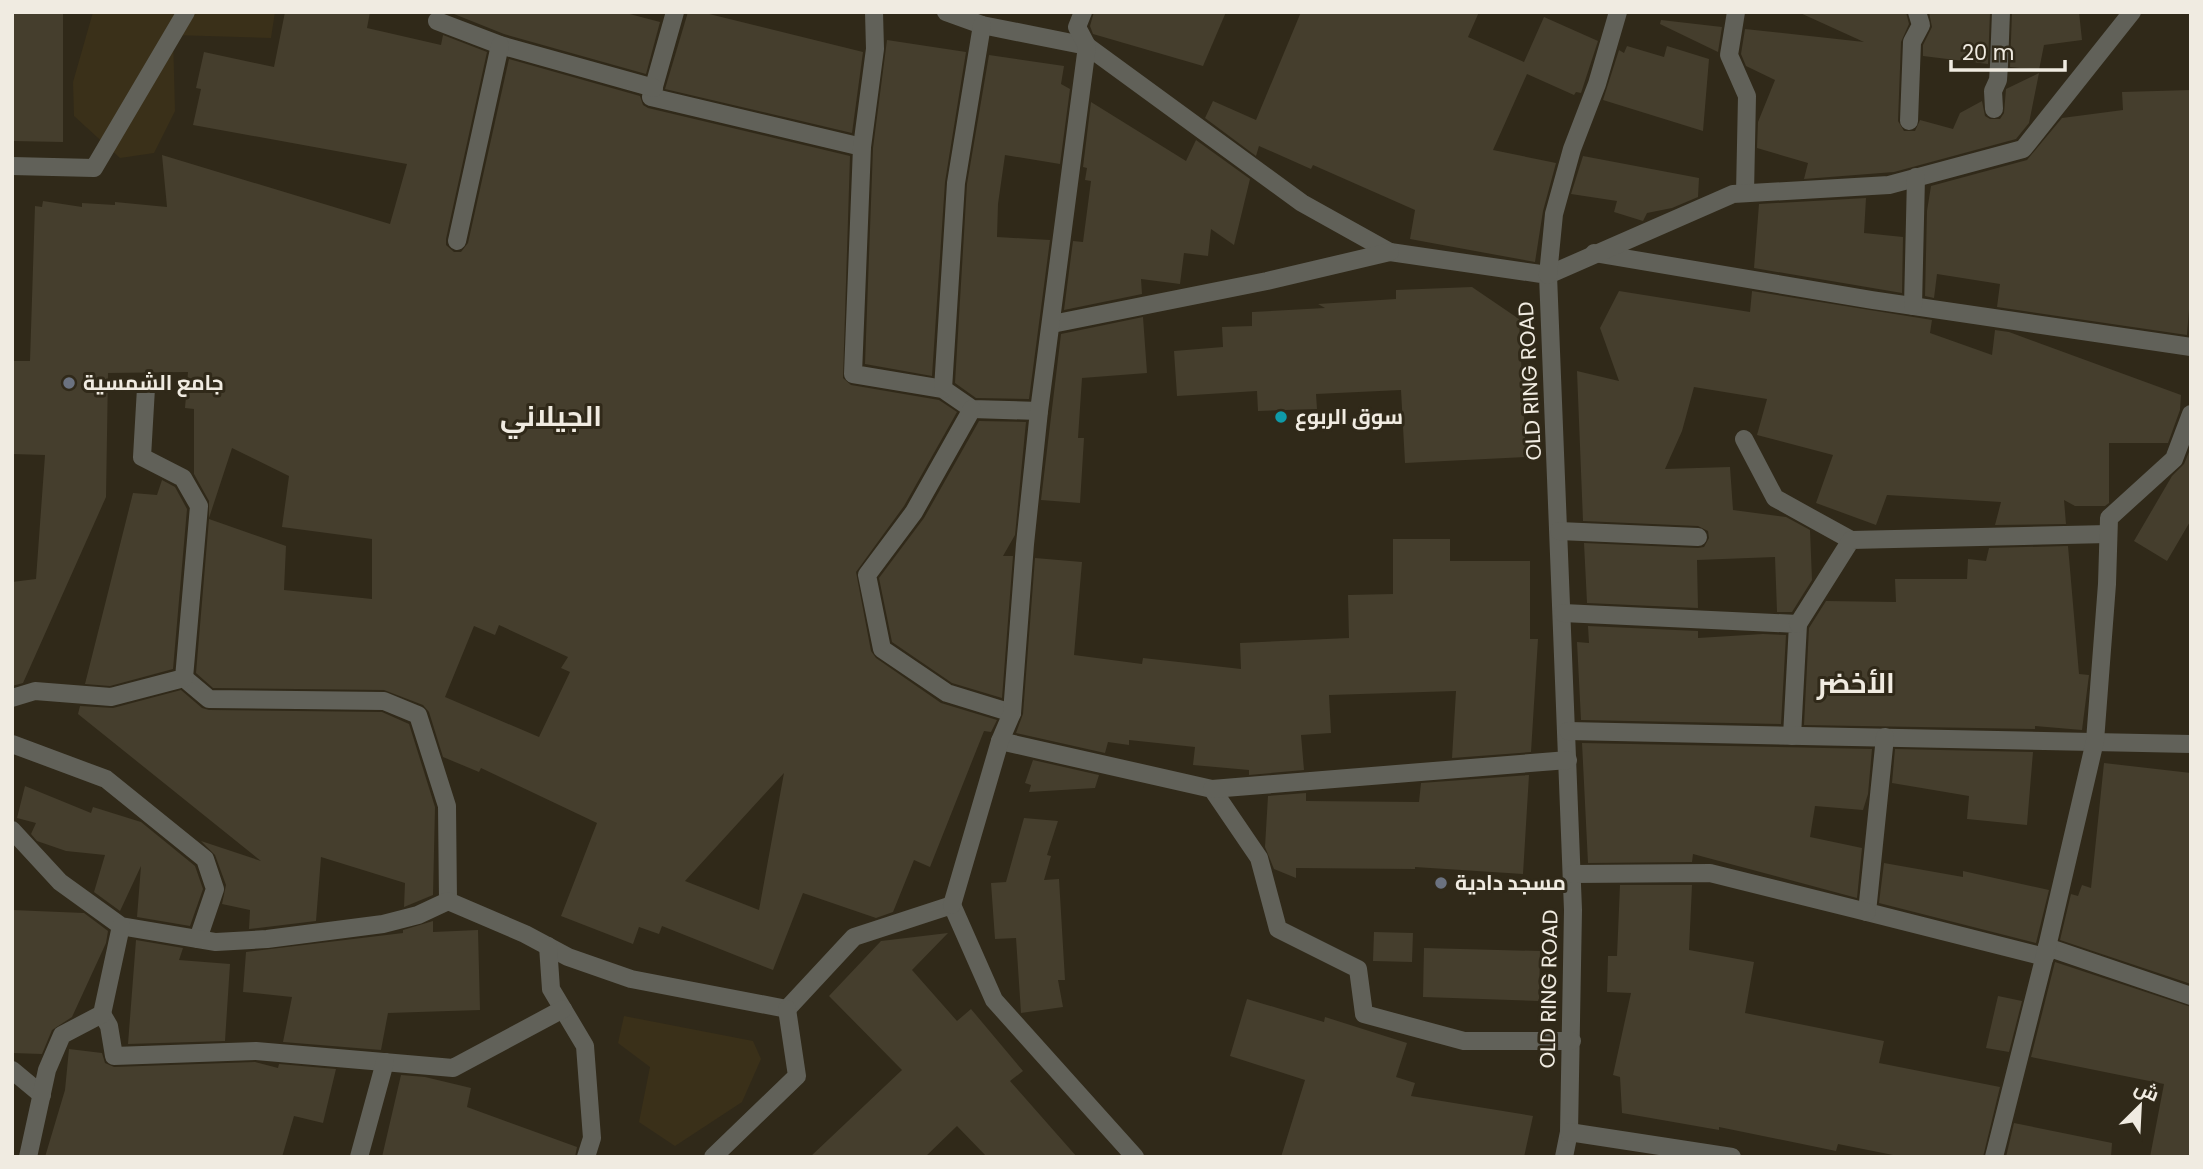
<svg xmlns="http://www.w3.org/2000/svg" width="2203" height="1169" viewBox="0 0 2203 1169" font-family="Poppins,Cairo,sans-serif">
  <rect width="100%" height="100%" fill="#302919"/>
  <g fill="#3a3019">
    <path d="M 93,12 L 275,12 L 271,38 L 173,35 L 175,111 L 154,153 L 120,158 L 74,116 L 73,82 Z"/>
    <path d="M 624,1016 L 753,1041 L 761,1059 L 742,1102 L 675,1146 L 639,1122 L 650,1067 L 618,1043 Z"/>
  </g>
  <g fill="#453e2d" fill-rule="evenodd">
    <path d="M 12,12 L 63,12 L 63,142 L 12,141 Z"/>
    <path d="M 285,12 L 370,12 L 367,28 L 441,45 L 443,35 L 487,52 L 446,239 L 446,245 L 454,252 L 461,252 L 468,243 L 509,59 L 640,96 L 643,105 L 648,108 L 850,156 L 843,378 L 851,385 L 939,400 L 957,412 L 904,506 L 856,572 L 871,651 L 876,658 L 941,703 L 997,720 L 991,732 L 984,731 L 930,867 L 914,860 L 893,912 L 876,918 L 803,893 L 773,970 L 662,926 L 659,934 L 639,927 L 633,944 L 561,916 L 597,823 L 481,768 L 479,772 L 443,757 L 429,712 L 423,705 L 384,690 L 213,688 L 196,673 L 209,519 L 286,546 L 284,590 L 372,599 L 372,539 L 282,527 L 289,476 L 232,448 L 209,518 L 209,501 L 194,474 L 194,409 L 185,408 L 188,372 L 108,373 L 106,497 L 23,683 L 12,686 L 12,582 L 36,579 L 45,455 L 12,454 L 12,361 L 30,361 L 35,206 L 42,207 L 43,201 L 82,207 L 82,203 L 115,205 L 115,202 L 167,207 L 162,155 L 390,224 L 407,164 L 193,125 L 201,89 L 196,88 L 204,52 L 274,67 ZM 499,625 L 568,657 L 561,668 L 570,672 L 539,737 L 445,697 L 474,626 L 495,635 ZM 784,773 L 759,910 L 685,881 Z"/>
    <path d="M 449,12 L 622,12 L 660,22 L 646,74 L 504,34 Z"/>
    <path d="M 688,12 L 701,12 L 863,52 L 852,133 L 665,89 Z"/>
    <path d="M 1094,12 L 1226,12 L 1203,66 L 1093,34 L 1090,26 Z"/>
    <path d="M 1301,12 L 1479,12 L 1468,37 L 1524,62 L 1544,17 L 1598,41 L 1581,93 L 1576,92 L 1574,95 L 1527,74 L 1493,150 L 1556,163 L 1543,211 L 1535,262 L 1410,239 L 1415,210 L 1313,165 L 1311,169 L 1259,146 L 1256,156 L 1205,118 L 1213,101 L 1256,120 Z"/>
    <path d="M 1798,12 L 1906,12 L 1909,24 L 1901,42 L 1898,121 L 1904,131 L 1915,131 L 1920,120 L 1953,129 L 1960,113 L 1982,101 L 1985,116 L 1990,119 L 2000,119 L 2004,113 L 2006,89 L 2039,73 L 2029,123 L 2016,139 L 1894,172 L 1804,179 L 1808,163 L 1757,148 L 1758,122 L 1775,80 L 1746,66 L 1741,54 L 1745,29 L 1864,42 Z"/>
    <path d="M 1929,12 L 1990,12 L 1988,64 L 1923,56 L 1923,45 L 1932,27 Z"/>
    <path d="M 2012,12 L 2079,12 L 2082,40 L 2044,45 L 2039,70 L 2010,67 Z"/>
    <path d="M 1661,20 L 1722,27 L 1718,52 L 1660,24 Z"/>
    <path d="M 887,40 L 966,52 L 945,182 L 932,376 L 865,364 L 873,148 Z"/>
    <path d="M 1627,46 L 1664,57 L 1667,46 L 1709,59 L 1703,131 L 1603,100 L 1619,50 L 1624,53 Z"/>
    <path d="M 989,55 L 1064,66 L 1061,84 L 1070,89 L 1060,164 L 1005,155 L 998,204 L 997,237 L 1050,240 L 1029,399 L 976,398 L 955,383 L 967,184 Z"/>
    <path d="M 2191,90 L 2191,284 L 2187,335 L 1997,307 L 2000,284 L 1937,274 L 1934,298 L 1925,296 L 1927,211 L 1931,186 L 2027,160 L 2062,118 L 2123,110 L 2122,92 Z"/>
    <path d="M 1091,102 L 1186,161 L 1196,140 L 1250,179 L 1234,245 L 1211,229 L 1208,256 L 1184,253 L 1180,284 L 1141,279 L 1142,294 L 1064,310 L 1073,241 L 1083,242 L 1091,181 L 1085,180 L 1087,168 L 1083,167 Z"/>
    <path d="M 1583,156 L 1699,178 L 1698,197 L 1672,208 L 1647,213 L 1643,221 L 1614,212 L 1617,201 L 1571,194 Z"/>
    <path d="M 1866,198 L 1864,233 L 1903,237 L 1902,293 L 1754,268 L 1759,204 Z"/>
    <path d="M 1472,287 L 1519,319 L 1526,457 L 1405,463 L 1401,390 L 1316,394 L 1317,409 L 1258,411 L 1257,391 L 1177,396 L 1174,351 L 1223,347 L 1222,327 L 1252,326 L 1252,312 L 1325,308 L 1318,304 L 1396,299 L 1396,290 Z"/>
    <path d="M 1619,291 L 1750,312 L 1752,291 L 1932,320 L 1930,333 L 1992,355 L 1995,330 L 2009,332 L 2181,395 L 2180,410 L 2168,443 L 2109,443 L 2109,503 L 2105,506 L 2075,506 L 2064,500 L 2066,524 L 1995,525 L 2001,502 L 1887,495 L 1876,525 L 1816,503 L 1833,455 L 1757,435 L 1767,399 L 1694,387 L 1682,431 L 1665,469 L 1730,467 L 1733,510 L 1786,517 L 1810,530 L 1812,580 L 1792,612 L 1777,612 L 1775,557 L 1697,560 L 1698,608 L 1587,603 L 1584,543 L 1698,548 L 1704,547 L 1709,538 L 1708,531 L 1698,526 L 1583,521 L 1577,371 L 1619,381 L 1600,328 Z"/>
    <path d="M 1143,317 L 1147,373 L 1082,378 L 1078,438 L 1084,438 L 1080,503 L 1041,500 L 1061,334 Z"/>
    <path d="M 979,421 L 1026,422 L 1015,535 L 1003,556 L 1013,556 L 1002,698 L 952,683 L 892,642 L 879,578 L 924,518 Z"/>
    <path d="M 2191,447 L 2191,520 L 2167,561 L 2134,541 L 2172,476 L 2184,464 Z"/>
    <path d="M 162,480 L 175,487 L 187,509 L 173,669 L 110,686 L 85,684 L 133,493 L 157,495 Z"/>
    <path d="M 1393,539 L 1450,539 L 1450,561 L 1530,561 L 1530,639 L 1538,639 L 1531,752 L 1452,758 L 1456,691 L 1329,695 L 1331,733 L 1301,735 L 1304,770 L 1249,775 L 1249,770 L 1193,765 L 1195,747 L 1129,740 L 1129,745 L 1108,742 L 1105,753 L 1016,733 L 1023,714 L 1035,558 L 1082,562 L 1074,655 L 1142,664 L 1143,658 L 1241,669 L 1240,643 L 1349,638 L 1348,595 L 1393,594 Z"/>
    <path d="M 2068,546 L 2079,674 L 2089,675 L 2082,730 L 2035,726 L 2035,729 L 1804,725 L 1809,628 L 1826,601 L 1896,602 L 1895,579 L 1967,579 L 1968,559 L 1986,561 L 1989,548 Z"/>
    <path d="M 1588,626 L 1698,631 L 1698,638 L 1763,634 L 1786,635 L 1781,724 L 1581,720 L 1577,642 L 1589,643 Z"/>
    <path d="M 181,690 L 202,708 L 209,710 L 382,712 L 409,724 L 435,807 L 433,895 L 404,907 L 405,883 L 321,857 L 316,921 L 249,929 L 250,910 L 222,904 L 226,885 L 215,855 L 201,841 L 261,861 L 78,714 L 80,706 L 113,708 Z"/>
    <path d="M 1582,743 L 1872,749 L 1868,794 L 1863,810 L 1815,806 L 1810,837 L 1862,848 L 1857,898 L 1693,854 L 1692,862 L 1588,863 Z"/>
    <path d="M 1895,749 L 2033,752 L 2027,825 L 1967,819 L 1969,796 L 1892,783 Z"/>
    <path d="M 1033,760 L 1099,775 L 1095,788 L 1029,792 L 1031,785 L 1025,783 Z"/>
    <path d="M 2104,763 L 2191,773 L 2191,984 L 2060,940 L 2071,894 L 2078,896 L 2082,885 L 2091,888 Z"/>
    <path d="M 1529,775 L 1523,874 L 1415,867 L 1415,869 L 1296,868 L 1296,878 L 1274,869 L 1265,847 L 1268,796 L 1306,793 L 1306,801 L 1419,802 L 1421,783 Z"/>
    <path d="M 25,786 L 91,813 L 93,807 L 141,822 L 195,866 L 203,889 L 190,926 L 137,917 L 141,866 L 120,911 L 94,892 L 105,855 L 66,851 L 37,841 L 31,834 L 36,823 L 17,818 Z"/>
    <path d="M 1024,818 L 1058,821 L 1047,855 L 1051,856 L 1044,880 L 1059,879 L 1065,980 L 1058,980 L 1063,1007 L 1021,1013 L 1016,938 L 995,939 L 991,883 L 1006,882 Z"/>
    <path d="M 1884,863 L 1963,877 L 1963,871 L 2049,890 L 2036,943 L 1879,903 Z"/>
    <path d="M 1620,885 L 1692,885 L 1689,950 L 1754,962 L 1745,1013 L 1884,1041 L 1879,1063 L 2000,1087 L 1983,1157 L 1903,1157 L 1838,1144 L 1836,1151 L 1719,1127 L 1719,1130 L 1622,1113 L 1620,1077 L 1613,1075 L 1631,993 L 1607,992 L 1608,956 L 1617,956 Z"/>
    <path d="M 12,910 L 84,913 L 108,931 L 106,943 L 72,1017 L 52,1030 L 42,1054 L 12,1053 Z"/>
    <path d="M 433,921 L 433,932 L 478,930 L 480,1010 L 388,1013 L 381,1050 L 283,1042 L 292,997 L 243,992 L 246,952 L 403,933 L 403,930 Z"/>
    <path d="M 1374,932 L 1413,933 L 1412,962 L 1373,961 Z"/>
    <path d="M 948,933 L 912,970 L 957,1021 L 971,1009 L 1023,1071 L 1010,1081 L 1077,1157 L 987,1157 L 957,1126 L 925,1157 L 810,1157 L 902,1070 L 829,996 L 881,941 Z"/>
    <path d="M 136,940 L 183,948 L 179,960 L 230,964 L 225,1041 L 128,1044 Z"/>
    <path d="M 1424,948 L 1540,951 L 1539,1001 L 1423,997 Z"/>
    <path d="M 2055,962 L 2191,1007 L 2191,1157 L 2150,1157 L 2164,1084 L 2031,1057 Z"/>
    <path d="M 1998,996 L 2022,1001 L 2009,1052 L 1986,1048 Z"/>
    <path d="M 1247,999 L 1324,1022 L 1325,1017 L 1407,1043 L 1396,1077 L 1415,1083 L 1411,1096 L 1533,1116 L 1524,1157 L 1281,1157 L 1305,1080 L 1230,1056 Z"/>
    <path d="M 69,1049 L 102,1053 L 105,1063 L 114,1067 L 255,1062 L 278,1068 L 279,1064 L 336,1069 L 323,1123 L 294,1116 L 282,1157 L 45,1157 L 65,1090 Z"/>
    <path d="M 401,1075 L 425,1077 L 471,1088 L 467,1107 L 577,1147 L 575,1157 L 382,1157 Z"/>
    <path d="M 2014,1123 L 2112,1143 L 2111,1157 L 2006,1157 Z"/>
  </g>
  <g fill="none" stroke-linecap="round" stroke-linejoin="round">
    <g stroke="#616159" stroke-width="18">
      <path d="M 675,12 L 651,97 L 862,147"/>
      <path d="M 874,12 L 875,49 L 862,147 L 853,374 L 943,389 L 972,409 L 1039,411"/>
      <path d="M 946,12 L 982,25 L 1087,46 L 1302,203 L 1390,252 L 1548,275 L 1573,910 L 1569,1132 L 1564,1157"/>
      <path d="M 1736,12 L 1729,55 L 1747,96 L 1745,193"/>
      <path d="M 437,21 L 500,45 L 654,88"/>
      <path d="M 1994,109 L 1993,91 L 1998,80 L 1999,65 L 2001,12"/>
      <path d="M 1909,121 L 1912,42 L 1921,25 L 1917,12"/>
      <path d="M 12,166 L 94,168 L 186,12"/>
      <path d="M 457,241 L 500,45"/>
      <path d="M 1594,253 L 1872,300 L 2191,347"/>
      <path d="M 1548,275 L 1733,194 L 1889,185 L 2023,149 L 2132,12"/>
      <path d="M 1548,275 L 1554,214 L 1572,149 L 1597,84 L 1618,12"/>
      <path d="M 1913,306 L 1916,177"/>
      <path d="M 1052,324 L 1267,281 L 1390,252"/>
      <path d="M 943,389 L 956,183 L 982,25"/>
      <path d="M 972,409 L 914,512 L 867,575 L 882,649 L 947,693 L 1012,713"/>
      <path d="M 1744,439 L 1775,498 L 1851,540"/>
      <path d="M 1559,531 L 1698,537"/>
      <path d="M 1563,613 L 1798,624 L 1792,736"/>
      <path d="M 1798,624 L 1851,540 L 2108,534"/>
      <path d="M 184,678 L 209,699 L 384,701 L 418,715 L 447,806 L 448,901"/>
      <path d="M 12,698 L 35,691 L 111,697 L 184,678 L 199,506 L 183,478 L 142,457 L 146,388"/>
      <path d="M 1568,731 L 2191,744"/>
      <path d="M 1885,737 L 1867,912 L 2045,957"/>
      <path d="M 1000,741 L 1212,789 L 1259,858 L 1278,929 L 1358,969 L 1364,1014 L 1464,1041 L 1572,1041"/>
      <path d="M 12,744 L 106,779 L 205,859 L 215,889 L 198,939"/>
      <path d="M 1212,789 L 1568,760"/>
      <path d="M 12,830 L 60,882 L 121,926 L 216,942 L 267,939 L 383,924 L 418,915 L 448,901 L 525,934 L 568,957 L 631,979 L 787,1009 L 854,937 L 952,905 L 994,1000 L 1135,1157"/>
      <path d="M 1572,874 L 1710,873 L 1867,912"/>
      <path d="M 952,905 L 1000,741 L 1012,713 L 1025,544 L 1039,411 L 1087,46 L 1077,27 L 1083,12"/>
      <path d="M 548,946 L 551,989 L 585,1046 L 592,1138 L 586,1157"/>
      <path d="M 2047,947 L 2191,996"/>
      <path d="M 102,1014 L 109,1026 L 114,1056 L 256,1051 L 453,1068 L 563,1009"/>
      <path d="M 12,1070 L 42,1095"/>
      <path d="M 1569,1132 L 1732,1157"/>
      <path d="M 28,1157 L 47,1070 L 62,1035 L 102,1014 L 121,926"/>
      <path d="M 359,1157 L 385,1062"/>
      <path d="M 713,1157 L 797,1076 L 787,1009"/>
      <path d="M 1994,1157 L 2047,947 L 2095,741 L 2107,584 L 2109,518 L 2174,459 L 2191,414"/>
    </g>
  </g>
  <g fill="#6b7280" stroke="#302919" stroke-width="2.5">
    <circle cx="69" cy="383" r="7"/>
    <circle cx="1441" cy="883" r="7"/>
  </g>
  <circle fill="#0f9aa8" stroke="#302919" stroke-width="2.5" cx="1281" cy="417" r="7"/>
  <g text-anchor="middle" stroke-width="6" stroke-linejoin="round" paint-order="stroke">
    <g font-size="21" fill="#f0ebe1" stroke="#302919">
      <text transform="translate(1530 381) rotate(-93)" y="7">OLD RING ROAD</text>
      <text transform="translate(1549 989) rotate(-89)" y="7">OLD RING ROAD</text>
    </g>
    <g font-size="21" font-weight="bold" fill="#f0ebe1" stroke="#302919" text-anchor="start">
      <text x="83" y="390">جامع الشمسية</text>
      <text x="1295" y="424">سوق الربوع</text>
      <text x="1455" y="890">مسجد دادية</text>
    </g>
    <g font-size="28" font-weight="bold" fill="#f0ebe1" stroke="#302919">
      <text x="551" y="426">الجيلاني</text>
      <text x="1856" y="693">الأخضر</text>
    </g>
  </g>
  <rect width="2203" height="1169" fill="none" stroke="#f0ebe1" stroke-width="28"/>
  <g transform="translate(2140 1106) rotate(24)" stroke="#302919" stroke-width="5" paint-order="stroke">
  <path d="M0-5L12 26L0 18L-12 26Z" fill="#f0ebe1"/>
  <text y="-10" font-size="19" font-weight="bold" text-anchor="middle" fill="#f0ebe1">ش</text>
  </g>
  <path d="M1951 60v10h114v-10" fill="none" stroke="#f0ebe1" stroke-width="3.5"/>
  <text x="1962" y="60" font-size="21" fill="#f0ebe1" stroke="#302919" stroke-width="5" paint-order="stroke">20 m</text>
</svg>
